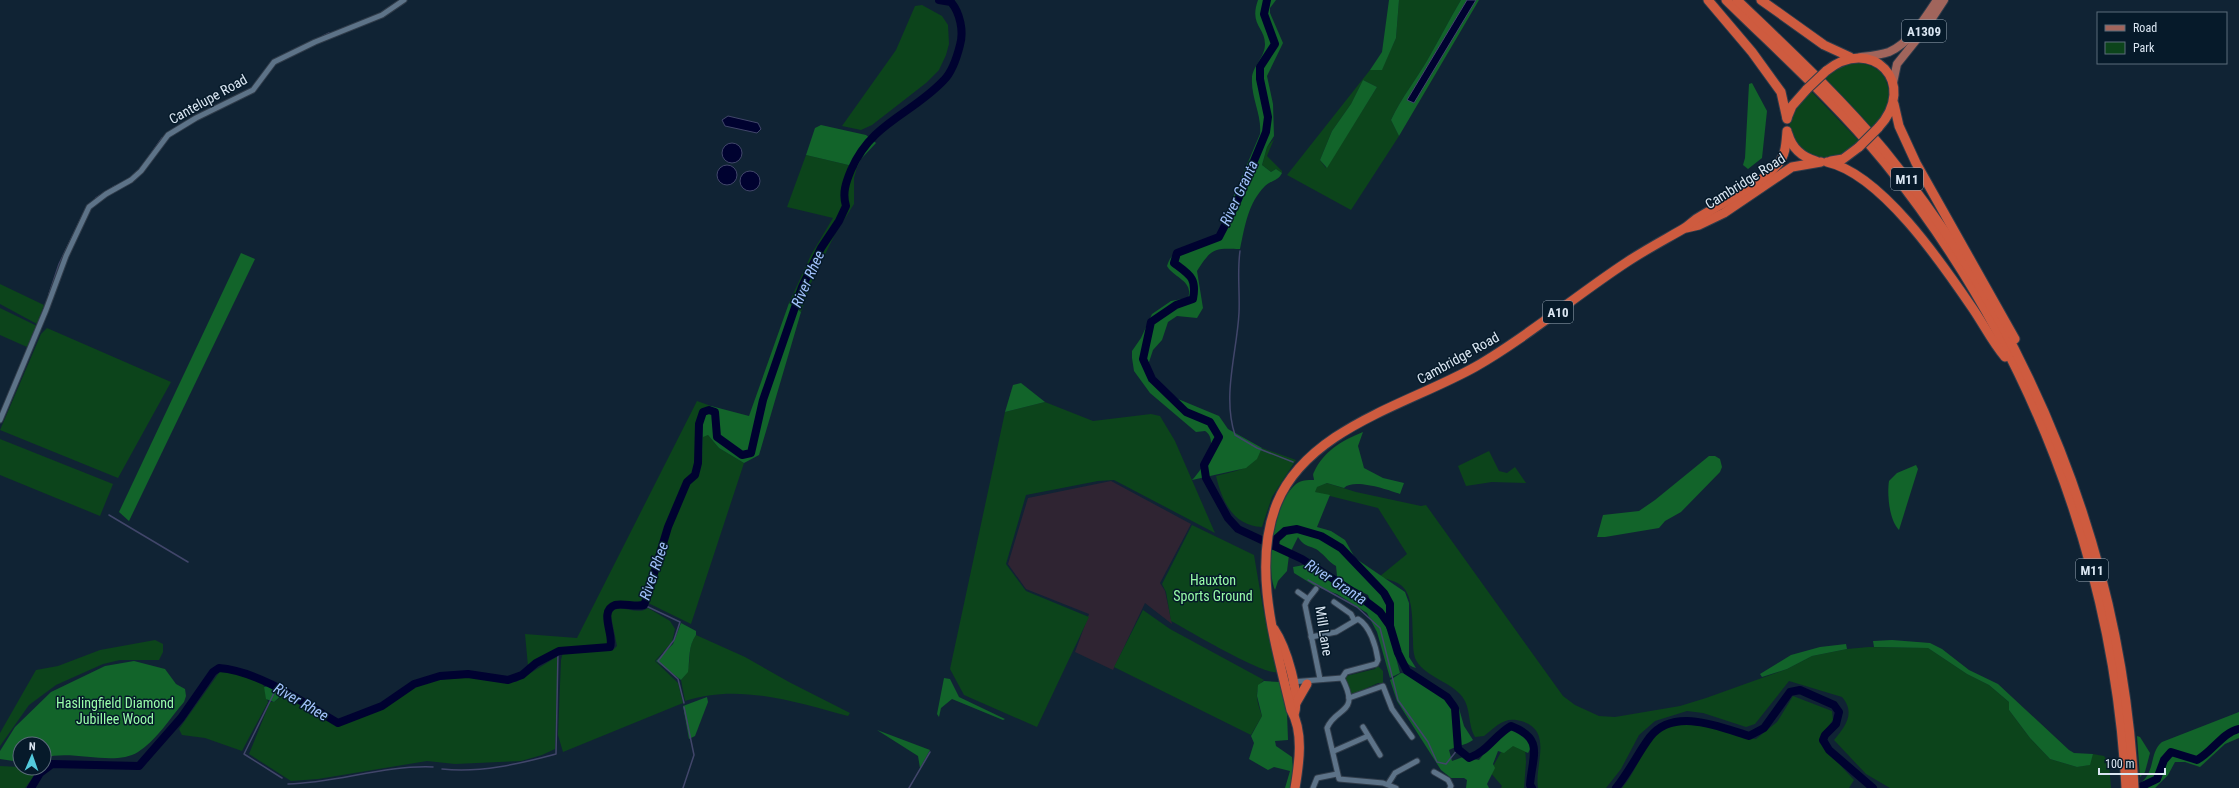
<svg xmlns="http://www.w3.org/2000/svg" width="2239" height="788" viewBox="0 0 2239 788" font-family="'Roboto Condensed',sans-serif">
  <rect width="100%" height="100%" fill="#102334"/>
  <path fill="#2f2432" d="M 1111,481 L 1191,524 L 1160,583 L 1165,591 L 1172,624 L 1145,603 L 1113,670 L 1075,652 L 1089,614 L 1026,589 L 1008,564 L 1028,498 Z"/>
  <g fill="#0c441b" fill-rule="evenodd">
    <path d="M 1399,0 L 1461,0 C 1449,20 1439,40 1428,59 C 1416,80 1401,98 1391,120 L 1399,136 L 1351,210 L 1287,175 L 1370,70 L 1382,69 L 1396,38 ZM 1363,80 L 1377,87 L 1326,168 L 1320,160 L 1332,131 L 1351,104 Z"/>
    <path d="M 922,5 L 942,16 L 948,25 L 949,44 L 946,55 L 939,70 L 926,83 L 872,125 L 861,130 L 842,126 L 896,50 L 915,6 Z"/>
    <path d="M 1856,61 C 1884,68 1887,76 1891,103 L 1871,131 L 1823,80 L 1833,69 Z"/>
    <path d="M 1810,90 L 1859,141 C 1850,150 1841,158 1828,160 C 1806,162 1780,133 1793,111 C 1797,103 1805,96 1810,90 Z"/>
    <path d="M 1274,139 L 1267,156 L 1282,171 L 1282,173 L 1276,169 L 1271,172 L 1262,165 L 1267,147 Z"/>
    <path d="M 806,155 L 857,167 L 854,178 L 854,204 L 835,234 L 810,285 L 801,312 L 789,303 L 811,255 L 833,218 L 787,207 Z"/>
    <path d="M 0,284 L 44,305 L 37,324 L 0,304 Z"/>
    <path d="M 0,308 L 37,326 L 27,347 L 0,335 Z"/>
    <path d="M 47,328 L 171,382 L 118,478 L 0,430 L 41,334 Z"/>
    <path d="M 697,401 L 711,406 L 698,415 L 702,447 L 703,436 L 708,435 L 719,448 L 744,463 L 691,624 L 644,601 L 632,603 L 615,602 L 606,609 L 606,628 L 610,639 L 607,645 L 556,650 L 528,666 L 525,634 L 577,638 Z"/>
    <path d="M 1045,402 L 1093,421 L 1151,414 L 1160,416 L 1175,441 L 1215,533 L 1114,480 L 1098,481 L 1026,495 L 1006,564 L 1026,591 L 1089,617 L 1037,727 L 964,695 L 950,669 L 1005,412 Z"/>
    <path d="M 0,439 L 113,484 L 100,516 L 0,475 Z"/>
    <path d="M 1262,448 L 1296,460 L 1272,497 L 1262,527 C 1233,526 1222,501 1216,476 C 1237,470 1252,471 1262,448 Z"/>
    <path d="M 1489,451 L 1499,471 L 1507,473 L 1515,467 L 1526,483 L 1492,482 L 1466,486 L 1458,466 Z"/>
    <path d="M 1327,483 L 1356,492 L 1421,506 L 1426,505 L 1563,696 L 1575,705 L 1599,716 L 1615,717 L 1680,706 L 1706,698 L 1787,669 L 1812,656 L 1847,649 L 1869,647 L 1928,648 L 1967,674 L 1989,685 L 2009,702 L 2009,710 L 2030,738 L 2050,759 L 2077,767 L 2089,765 L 2093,754 L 2104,756 L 2109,763 L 2111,788 L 1890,788 L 1866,774 L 1834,740 C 1845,727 1856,713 1842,697 L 1789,681 L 1755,724 L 1746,727 L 1703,713 L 1687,711 L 1655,721 L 1639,735 L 1621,769 L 1606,788 L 1538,788 C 1534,765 1554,730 1521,721 C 1504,716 1497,726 1484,736 L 1475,737 C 1467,723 1472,707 1460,694 C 1448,681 1422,675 1415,658 C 1413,652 1413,645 1413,639 C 1412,624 1414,597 1402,586 C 1396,581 1387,579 1379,577 L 1407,554 L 1378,508 L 1314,492 L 1316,487 Z"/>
    <path d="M 1192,525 L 1254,555 L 1263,608 L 1278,672 C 1264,676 1188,630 1171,621 L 1166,592 L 1162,584 Z"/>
    <path d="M 648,608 L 670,621 L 675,629 L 672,642 L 655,661 L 678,683 L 683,703 L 563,752 L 558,735 L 561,660 L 563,652 L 613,650 L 617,646 L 611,616 L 612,611 C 623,604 637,616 648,608 Z"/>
    <path d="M 1143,610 L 1170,629 L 1264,680 C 1252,690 1258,703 1262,716 L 1251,735 L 1114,667 Z"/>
    <path d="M 696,635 L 745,657 L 789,682 L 850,713 L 848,716 C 795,702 739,683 685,701 L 681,680 C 696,664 684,651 696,635 Z"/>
    <path d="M 155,640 L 163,644 L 163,652 L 159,660 L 120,660 L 103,664 L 56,685 L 29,705 L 0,746 L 0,733 L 36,670 L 58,666 L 100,650 Z"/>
    <path d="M 558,656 L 555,749 L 542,755 L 521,761 L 455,764 L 427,761 L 318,779 L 291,781 L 249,754 L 270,702 L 274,702 L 282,696 L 339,725 L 380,710 L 415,687 L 430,680 L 479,677 L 516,682 Z"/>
    <path d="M 1377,665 L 1383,671 L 1383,683 L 1378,683 L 1352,695 L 1345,679 L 1346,676 L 1375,669 Z"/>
    <path d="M 221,670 L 227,671 L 263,683 L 268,702 L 242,751 L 205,738 L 182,735 L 179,729 Z"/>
    <path d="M 1793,696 L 1832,711 L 1833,720 L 1821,736 L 1819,742 L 1854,780 L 1849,788 L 1622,788 C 1635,773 1641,753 1653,738 C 1679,706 1725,737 1756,739 L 1777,722 Z"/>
    <path d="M 1512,741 L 1525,746 L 1526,762 L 1524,788 L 1501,788 L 1502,786 L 1490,772 L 1501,752 Z"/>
    <path d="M 0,766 L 40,768 L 25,788 L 0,788 Z"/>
  </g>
  <g fill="#12642a">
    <path d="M 1258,0 L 1276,0 L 1270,8 L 1270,13 L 1283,43 L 1267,76 L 1273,104 L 1274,136 L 1267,147 L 1262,165 L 1271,172 L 1276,169 L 1282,173 C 1278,181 1272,180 1265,186 C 1248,203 1245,226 1240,249 C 1213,248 1212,248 1197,271 L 1203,308 L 1197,318 L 1177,316 L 1168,322 L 1162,340 L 1153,350 L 1149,362 L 1150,369 L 1160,384 L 1178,399 L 1219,416 L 1228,429 L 1262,448 L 1257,459 L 1246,468 L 1192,480 C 1201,471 1221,441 1205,431 L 1196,432 L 1150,393 L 1134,371 L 1132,358 L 1132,351 L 1141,338 L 1152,314 L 1171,301 L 1188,298 C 1194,281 1174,278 1167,266 C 1173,243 1202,246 1218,233 L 1260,134 C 1262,115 1251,98 1252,79 C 1252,66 1265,58 1265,44 C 1265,27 1249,25 1258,0 Z"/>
    <path d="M 1389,0 L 1399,0 L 1396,38 L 1382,70 L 1370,70 L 1382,52 Z"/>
    <path d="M 1461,0 L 1479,0 L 1399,136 L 1391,120 C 1401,98 1416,80 1428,59 C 1439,40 1449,20 1461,0 Z"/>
    <path d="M 1363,80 L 1377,87 L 1327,168 L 1320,160 L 1332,131 L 1351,104 Z"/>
    <path d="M 1752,83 L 1767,111 L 1762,158 L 1748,169 L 1743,165 L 1745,158 L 1749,84 Z"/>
    <path d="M 821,125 L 866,135 L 876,143 L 861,159 L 857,167 L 806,155 L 815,128 Z"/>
    <path d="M 241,253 L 255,259 L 129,521 L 119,512 Z"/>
    <path d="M 789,303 L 801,312 L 759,455 L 744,463 L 719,448 L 708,435 L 703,437 L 702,460 L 696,462 L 698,415 L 711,406 L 749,416 Z"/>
    <path d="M 1021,383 L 1045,402 L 1005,412 L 1013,385 Z"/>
    <path d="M 1363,432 L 1358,446 L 1364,468 L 1383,478 L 1404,483 L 1400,494 C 1388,490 1354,478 1344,488 L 1327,483 L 1317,487 L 1315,492 L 1330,495 L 1317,527 L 1331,531 L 1345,540 L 1355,558 L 1405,592 L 1409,603 L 1409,657 L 1416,668 C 1407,666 1404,658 1395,654 L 1400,673 L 1390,678 L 1377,632 L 1367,613 L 1337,594 L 1315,586 L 1294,573 L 1293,567 L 1304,565 L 1311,561 L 1319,572 L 1330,574 L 1348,592 L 1364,602 L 1371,603 L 1368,595 L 1349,585 L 1337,576 L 1336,566 C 1329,562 1327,558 1321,553 C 1314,545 1305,549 1298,537 L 1289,555 L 1287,571 L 1278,581 L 1275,590 C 1265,566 1274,502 1296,484 C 1301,480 1307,480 1314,480 C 1314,477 1312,475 1314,472 C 1324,451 1341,441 1363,432 Z"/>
    <path d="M 1709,456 L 1715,456 L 1720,459 L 1722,467 L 1720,472 L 1681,512 L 1665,521 L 1659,528 L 1605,537 L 1597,537 L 1603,515 L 1639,511 L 1655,500 Z"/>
    <path d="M 1916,465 L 1918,469 L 1899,530 C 1889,520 1887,494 1889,481 L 1897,473 Z"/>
    <path d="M 681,623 L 696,631 L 696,635 C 688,646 690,659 688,672 L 681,680 L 656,661 L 673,644 Z"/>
    <path d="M 1892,640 L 1930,643 L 1942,649 L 1969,670 L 1998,684 L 2069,750 L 2074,753 L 2093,754 L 2090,765 L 2077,767 L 2050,759 L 2030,738 L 2009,710 L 2009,702 L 1989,685 L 1967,674 L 1928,648 L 1874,647 L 1873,641 Z"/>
    <path d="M 1846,644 L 1847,649 L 1812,656 L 1787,669 L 1762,677 L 1760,674 L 1791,655 L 1820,647 Z"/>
    <path d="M 134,661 L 165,669 L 176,684 L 185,689 L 186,696 L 184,702 C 170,718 156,741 138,752 C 114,767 72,749 44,758 L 44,744 L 20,744 L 20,762 L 0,759 L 0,751 L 15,727 L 51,692 L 105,666 Z"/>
    <path d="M 1401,673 C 1424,674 1438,700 1458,705 L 1464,726 L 1473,740 C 1464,746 1458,745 1449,750 L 1452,761 L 1463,757 L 1479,760 L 1497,737 L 1510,729 L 1525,734 L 1532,746 L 1528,753 L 1513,746 L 1504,753 L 1498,751 L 1493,764 L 1495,768 L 1487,784 L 1489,788 L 1466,788 L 1467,780 L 1464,778 L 1451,778 L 1441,770 L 1397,701 L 1390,680 Z"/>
    <path d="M 944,678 L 950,679 L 959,697 L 1005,719 L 1003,720 L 952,699 L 941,708 L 939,717 L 937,714 Z"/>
    <path d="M 1264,681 L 1280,682 L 1287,713 L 1288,740 L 1275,741 L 1276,746 L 1292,757 L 1293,768 L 1290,788 L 1285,788 L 1290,771 L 1274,767 L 1268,770 L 1249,759 L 1254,743 L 1251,736 L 1262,716 L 1257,696 L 1258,685 Z"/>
    <path d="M 271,685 L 283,694 L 274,702 L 266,699 L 264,687 Z"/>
    <path d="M 707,697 L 708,702 L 695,736 L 689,739 L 683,706 Z"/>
    <path d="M 2239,712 L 2239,738 L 2225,744 L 2200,767 L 2185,762 L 2175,762 L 2168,775 L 2155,788 L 2141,788 L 2141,783 C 2156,770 2149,753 2162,742 Z"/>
    <path d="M 877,730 L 930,750 L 920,768 L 918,756 Z"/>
    <path d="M 2137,736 L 2140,737 L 2150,753 L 2145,772 L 2140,777 Z"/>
  </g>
  <g fill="#000230" stroke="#41466a">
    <path d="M 1467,0 L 1476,0 L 1414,103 L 1407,100 Z"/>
    <path d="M 728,116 L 758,123 L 761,129 L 757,133 L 725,126 L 722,120 Z"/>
    <circle cx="732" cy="153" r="10"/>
    <circle cx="727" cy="175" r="10"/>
    <circle cx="750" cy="181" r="10"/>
  </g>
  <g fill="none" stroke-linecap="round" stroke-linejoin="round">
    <g stroke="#41466a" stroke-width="1.5">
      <path d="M 323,36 L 329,33"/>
      <path d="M 146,161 L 162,138"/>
      <path d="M 96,198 L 115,186"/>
      <path d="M 1240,251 C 1237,272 1240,292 1239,313 C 1237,352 1222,396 1235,435 L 1257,448 L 1293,462"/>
      <path d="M 49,294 L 59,264 L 86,208"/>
      <path d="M 109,515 L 188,562"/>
      <path d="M 1308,580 L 1357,607 L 1380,628 L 1398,700 L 1428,742 L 1437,762 L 1446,764 L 1458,749"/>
      <path d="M 644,605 L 680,622 L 674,640 L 658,661 L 678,679 L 684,703"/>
      <path d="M 277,687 L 244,754 L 282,778"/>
      <path d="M 442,769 C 481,773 519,764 556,754 L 558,651"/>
      <path d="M 288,784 C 336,783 384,765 433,767"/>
      <path d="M 683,788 L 694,755 L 684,707"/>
      <path d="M 909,788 L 930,752"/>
    </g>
    <g stroke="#000230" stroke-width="8">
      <path d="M 1267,0 L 1264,14 L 1275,44 L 1260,67 L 1260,79 L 1268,117 L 1266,132 L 1237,202 L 1219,237 L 1177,253 L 1174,263 C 1190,275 1197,278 1193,299 L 1176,305 L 1151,322 L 1143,359 L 1152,379 L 1186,412 L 1210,422 L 1219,437 L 1204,465 L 1206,478 L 1228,518 L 1238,529 L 1302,559 L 1355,593 L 1380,612 L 1390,626 L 1398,653 L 1407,671 L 1447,697 L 1455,708 L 1458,749 L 1469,758 C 1487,752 1495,735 1511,726 C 1545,739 1532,756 1530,785 L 1532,788"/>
      <path d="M 1275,546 L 1276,539 L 1285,531 L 1297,529 L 1321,536 L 1341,548 L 1384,593 L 1390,604 L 1390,626"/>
      <path d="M 31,788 L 40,773 L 52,764 L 139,766 L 181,718 L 213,672 L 219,668 C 259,671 304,703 338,723 L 382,706 L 414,684 L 440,676 L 468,674 L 508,680 L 522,675 L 536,663 L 559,651 L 610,647 C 615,636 598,611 615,605 C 623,603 635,607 644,605 L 646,600 L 668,527 L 687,482 L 695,475 L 698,463 L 699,424 L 703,412 L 709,410 L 715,412 L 717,437 L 742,455 L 751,453 L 763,400 L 802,287 L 821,248 L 839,221 L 846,206 C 842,193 846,182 851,170 C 872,122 911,115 944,80 C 953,71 957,57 960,45 C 964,31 960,13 951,2 L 939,0"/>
      <path d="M 1616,788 C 1629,772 1638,753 1650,737 C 1674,707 1720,727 1749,736 L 1764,728 L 1790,692 L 1800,690 L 1834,705 L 1839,712 L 1836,724 L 1825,735 L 1823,740 L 1829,750 L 1873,788"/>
      <path d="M 2138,788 L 2157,779 L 2164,760 L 2171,752 L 2197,760 C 2212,752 2223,732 2239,729"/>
    </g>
    <g stroke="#303c4a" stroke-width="7">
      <g id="street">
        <path d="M 0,420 L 46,310 L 66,256 L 89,207 L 106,194 L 131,180 L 141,171 L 168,135 L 196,118 L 253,90 L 274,62 L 315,42 L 382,15 L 404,0"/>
        <path d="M 1298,592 L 1308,599 L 1305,605 L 1320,679"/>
        <path d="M 1308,599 L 1316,589"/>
        <path d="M 1334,602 L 1351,614 L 1354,620"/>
        <path d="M 1311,637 L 1336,632 L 1358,619 C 1370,626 1376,646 1378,660 L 1376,664 L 1346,672 L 1342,678"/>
        <path d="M 1291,682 L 1342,678 C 1361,715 1336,706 1327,728 L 1339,779 L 1383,783 L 1396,788"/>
        <path d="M 1349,698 L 1383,686 L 1392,709 L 1412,737"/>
        <path d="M 1363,727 L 1380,755"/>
        <path d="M 1334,751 L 1368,736"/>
        <path d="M 1434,772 L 1448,780 L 1451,786 L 1450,788"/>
        <path d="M 1388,784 L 1395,773 L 1417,761"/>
        <path d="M 1313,788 L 1317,778 L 1337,774"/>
      </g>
    </g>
    <g stroke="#303c4a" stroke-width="10">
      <g id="primary">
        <path d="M 1861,57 C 1870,56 1880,55 1889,52 C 1910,43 1925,18 1937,0"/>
        <path d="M 1893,83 L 1897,64 L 1925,29 L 1944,0"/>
      </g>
    </g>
    <g stroke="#303c4a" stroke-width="11">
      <g id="highway">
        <path d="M 1708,0 L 1752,52 L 1781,92 L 1787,119"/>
        <path d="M 1726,0 C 1780,53 1837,104 1885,163 C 2028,340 2114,561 2126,788"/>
        <path d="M 1737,0 C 1787,48 1839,96 1884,150 C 2031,330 2122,555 2134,788"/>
        <path d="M 1761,0 L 1824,45 L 1850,57"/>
        <path d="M 1826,71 C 1871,34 1920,83 1878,128"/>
        <path d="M 1894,104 L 1899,126 L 1916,163 L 2015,339"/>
        <path d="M 1787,118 L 1792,106 L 1807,89"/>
        <path d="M 1788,134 C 1792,148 1802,157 1816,161"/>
        <path d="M 1831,161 L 1843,159 L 1859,147"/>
        <path d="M 1827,162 C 1881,174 1941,262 1971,306 C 1983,323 1992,342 2005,357"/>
        <path d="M 1686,228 L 1699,225 L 1724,213 L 1792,167 L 1821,162"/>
        <path d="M 1274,629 C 1286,647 1301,694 1294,715"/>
        <path d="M 1296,703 L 1307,684"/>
        <path d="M 1295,788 C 1299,764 1304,732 1291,710 C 1276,645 1251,567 1277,503 C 1308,428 1409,404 1475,367 C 1529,336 1575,296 1627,262 C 1645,250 1664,240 1683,229 C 1688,226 1692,222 1696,219 C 1724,201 1756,189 1778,164 C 1786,155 1786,142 1787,131"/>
      </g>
    </g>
    <use href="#street" stroke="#5d7388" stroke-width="5"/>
    <use href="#primary" stroke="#a1655c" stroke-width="8"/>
    <use href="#highway" stroke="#ce5b3f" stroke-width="9"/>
    <g stroke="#303c4a" stroke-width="11" stroke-linecap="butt">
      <g id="highway-bridge">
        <path d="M 1807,89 L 1826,71"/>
        <path d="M 1859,147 L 1878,128"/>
      </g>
    </g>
    <use href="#highway-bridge" stroke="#ce5b3f" stroke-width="9"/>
  </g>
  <g text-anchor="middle" stroke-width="3" stroke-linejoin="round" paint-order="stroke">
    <g fill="#061a2a" stroke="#9aa9b6" stroke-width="1">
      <rect x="1902" y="20" width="44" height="22" rx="3"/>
      <rect x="1891" y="168" width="32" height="22" rx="3"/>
      <rect x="1543" y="301" width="30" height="22" rx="3"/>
      <rect x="2076" y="559" width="32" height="22" rx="3"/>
    </g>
    <g font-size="13" font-weight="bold" fill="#dae6f2">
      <text x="1924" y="36">A1309</text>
      <text x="1907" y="184">M11</text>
      <text x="1558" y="317">A10</text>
      <text x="2092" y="575">M11</text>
    </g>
    <g font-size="14" fill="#dae6f2" stroke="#061a2a">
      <text transform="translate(208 99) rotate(-29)" y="5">Cantelupe Road</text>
      <text transform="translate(1745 181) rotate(-32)" y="5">Cambridge Road</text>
      <text transform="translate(1458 358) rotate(-29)" y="5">Cambridge Road</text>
      <text transform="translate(1324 631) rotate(81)" y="5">Mill Lane</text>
    </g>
    <g font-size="14" fill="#99fda9" stroke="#061a2a">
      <text x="1213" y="585">Hauxton<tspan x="1213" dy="16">Sports Ground</tspan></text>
      <text x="115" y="708">Haslingfield Diamond<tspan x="115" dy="16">Jubillee Wood</tspan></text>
    </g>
    <g font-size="15" font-style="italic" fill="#a2c2fc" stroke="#061a2a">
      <text transform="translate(1239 193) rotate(-65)" y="5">River Granta</text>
      <text transform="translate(808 279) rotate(-66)" y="5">River Rhee</text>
      <text transform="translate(654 571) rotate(-71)" y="5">River Rhee</text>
      <text transform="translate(1336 582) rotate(33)" y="5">River Granta</text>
      <text transform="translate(301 702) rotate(30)" y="5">River Rhee</text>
    </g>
  </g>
  <rect x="2097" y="12" width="130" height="52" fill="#061a2a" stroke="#5b6c7a"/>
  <rect x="2105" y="25" width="20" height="6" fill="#a1655c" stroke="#5b6c7a"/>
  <text x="2133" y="32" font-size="12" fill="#dae6f2">Road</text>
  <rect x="2105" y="42" width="20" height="12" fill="#0c441b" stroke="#5b6c7a"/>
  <text x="2133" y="52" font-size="12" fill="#dae6f2">Park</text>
  <g transform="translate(32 756) rotate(2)"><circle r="19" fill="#061a2a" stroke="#5b6c7a"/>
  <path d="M0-3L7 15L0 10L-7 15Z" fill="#53cadc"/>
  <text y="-6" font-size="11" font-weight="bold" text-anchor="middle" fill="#dae6f2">N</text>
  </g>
  <path d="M2099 768v6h66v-6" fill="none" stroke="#dae6f2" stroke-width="2"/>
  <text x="2105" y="768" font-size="12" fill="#dae6f2" stroke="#061a2a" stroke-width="3" paint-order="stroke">100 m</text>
</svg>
